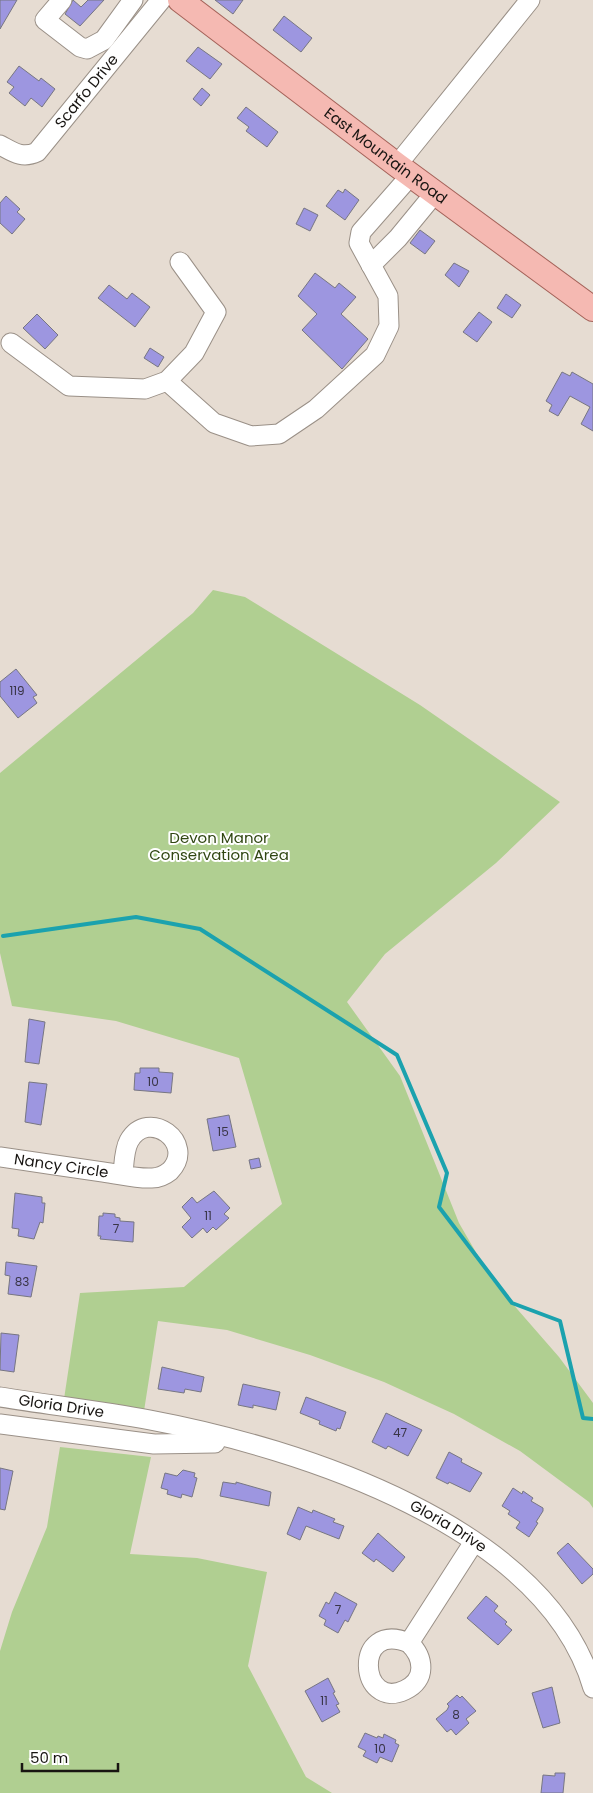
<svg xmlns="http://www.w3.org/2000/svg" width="593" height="1793" viewBox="0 0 593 1793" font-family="Poppins,sans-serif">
  <rect width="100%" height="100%" fill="#e6dcd2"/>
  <g fill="#b0cf91">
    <path d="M 213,590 L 245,597 L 420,705 L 560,802 L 496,863 L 385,954 L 347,1002 L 400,1076 L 459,1223 L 492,1280 L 559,1357 L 593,1403 L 593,1508 L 589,1502 L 520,1451 L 454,1414 L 384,1382 L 310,1355 L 227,1330 L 158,1321 L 144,1411 L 64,1399 L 80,1293 L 184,1287 L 282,1204 L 239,1058 L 116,1021 L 12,1006 L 0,953 L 0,773 L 193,613 Z"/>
    <path d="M 60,1447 L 151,1457 L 130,1554 L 197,1558 L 267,1572 L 248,1666 L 306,1777 L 332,1793 L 0,1793 L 0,1651 L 12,1612 L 47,1527 Z"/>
  </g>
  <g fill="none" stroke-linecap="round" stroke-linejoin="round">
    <path stroke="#1ba2ae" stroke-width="4" d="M 3,936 L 136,917 L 200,929 L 397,1055 L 447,1173 L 439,1207 L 512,1303 L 560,1321 L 583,1418 L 593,1419"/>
  </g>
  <g fill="#9d96e0" stroke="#777682">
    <path d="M 0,0 L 17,0 L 0,29 Z"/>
    <path d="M 73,0 L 81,7 L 88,0 L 104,0 L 80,26 L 65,14 Z"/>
    <path d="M 215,0 L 243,0 L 233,14 Z"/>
    <path d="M 284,16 L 312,38 L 301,52 L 273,30 Z"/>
    <path d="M 198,47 L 222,64 L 210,79 L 186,61 Z"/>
    <path d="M 19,66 L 39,81 L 41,78 L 55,89 L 42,107 L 31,98 L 25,106 L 9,93 L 14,87 L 7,82 Z"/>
    <path d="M 202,88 L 210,95 L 201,106 L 193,99 Z"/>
    <path d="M 246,107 L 278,132 L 267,147 L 246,131 L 249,127 L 237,118 Z"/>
    <path d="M 345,189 L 359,200 L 345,220 L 326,206 L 338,190 L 343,193 Z"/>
    <path d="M 6,196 L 20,209 L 17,212 L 25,219 L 12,234 L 0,223 L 0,203 Z"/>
    <path d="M 304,208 L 318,215 L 310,231 L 296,224 Z"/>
    <path d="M 420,230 L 435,241 L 425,254 L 410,243 Z"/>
    <path d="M 454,263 L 469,271 L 459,287 L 445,275 Z"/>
    <path d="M 315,273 L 335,288 L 339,283 L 356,297 L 341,314 L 368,339 L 342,369 L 302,330 L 317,314 L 298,296 Z"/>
    <path d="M 109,285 L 127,299 L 132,293 L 150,307 L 135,327 L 98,298 Z"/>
    <path d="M 506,294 L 521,305 L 512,318 L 497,308 Z"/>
    <path d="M 479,312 L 492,322 L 477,342 L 463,332 Z"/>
    <path d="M 37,314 L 58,335 L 45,349 L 23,328 Z"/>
    <path d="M 150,348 L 164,357 L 158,367 L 144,358 Z"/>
    <path d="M 562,372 L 570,376 L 572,372 L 593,384 L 593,431 L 581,424 L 590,407 L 570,396 L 558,416 L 549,411 L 552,405 L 546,401 Z"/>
    <path d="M 16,669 L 37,695 L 33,697 L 37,703 L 18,718 L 0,696 L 0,682 Z"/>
    <path d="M 29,1019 L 45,1022 L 39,1064 L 25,1062 Z"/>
    <path d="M 140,1068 L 159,1068 L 159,1072 L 173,1073 L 171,1093 L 134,1090 L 135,1073 L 140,1073 Z"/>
    <path d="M 29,1082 L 47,1084 L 41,1125 L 25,1122 Z"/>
    <path d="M 229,1115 L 236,1147 L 213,1151 L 207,1119 Z"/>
    <path d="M 259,1158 L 261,1167 L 251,1169 L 249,1160 Z"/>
    <path d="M 214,1191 L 230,1208 L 224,1214 L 229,1218 L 216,1230 L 213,1227 L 207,1233 L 203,1228 L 192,1238 L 182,1227 L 191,1218 L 182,1207 L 192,1197 L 197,1203 Z"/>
    <path d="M 15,1193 L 42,1197 L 42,1203 L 45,1203 L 43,1223 L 40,1222 L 34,1239 L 18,1236 L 19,1229 L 12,1228 Z"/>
    <path d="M 103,1213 L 115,1214 L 115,1217 L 120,1218 L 120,1221 L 134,1222 L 133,1242 L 100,1239 L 101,1236 L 98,1236 L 99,1216 L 103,1216 Z"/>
    <path d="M 6,1262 L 37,1266 L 31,1297 L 8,1294 L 10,1276 L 5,1275 Z"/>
    <path d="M 1,1333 L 19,1335 L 14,1372 L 0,1370 Z"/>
    <path d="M 162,1367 L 204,1377 L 201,1392 L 185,1389 L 184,1393 L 158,1389 Z"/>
    <path d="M 243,1384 L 280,1392 L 276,1410 L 253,1405 L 253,1408 L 238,1405 Z"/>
    <path d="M 306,1397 L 346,1412 L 340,1429 L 337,1428 L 336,1431 L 319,1424 L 320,1421 L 300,1413 Z"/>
    <path d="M 386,1413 L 422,1430 L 408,1456 L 388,1446 L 386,1449 L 372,1442 Z"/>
    <path d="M 449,1452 L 462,1459 L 461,1462 L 482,1473 L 470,1492 L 449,1482 L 448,1484 L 436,1478 Z"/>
    <path d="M 0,1468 L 13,1471 L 5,1510 L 0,1509 Z"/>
    <path d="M 183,1470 L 195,1473 L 194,1477 L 197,1478 L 192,1497 L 182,1494 L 181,1498 L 167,1494 L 168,1490 L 161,1488 L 165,1473 L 177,1476 Z"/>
    <path d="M 223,1482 L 236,1484 L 236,1482 L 271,1492 L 269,1506 L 220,1496 Z"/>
    <path d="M 513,1488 L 522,1494 L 523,1491 L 533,1498 L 531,1501 L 543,1508 L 543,1511 L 536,1522 L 538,1523 L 529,1537 L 516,1528 L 520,1522 L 508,1514 L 510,1511 L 502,1506 Z"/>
    <path d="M 298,1507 L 312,1513 L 313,1510 L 335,1519 L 333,1522 L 344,1526 L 339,1539 L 306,1526 L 300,1540 L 287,1534 Z"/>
    <path d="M 378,1533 L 405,1557 L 393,1572 L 376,1559 L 374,1562 L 362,1553 Z"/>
    <path d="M 568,1543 L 593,1569 L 593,1574 L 582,1584 L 557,1553 Z"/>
    <path d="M 335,1592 L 357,1604 L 348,1622 L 345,1620 L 338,1633 L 324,1625 L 326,1620 L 319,1616 L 326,1602 L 329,1604 Z"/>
    <path d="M 486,1596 L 498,1606 L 494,1611 L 507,1622 L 505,1624 L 512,1630 L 498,1645 L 467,1618 Z"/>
    <path d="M 328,1678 L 335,1692 L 333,1693 L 339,1704 L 336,1705 L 340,1712 L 322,1722 L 305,1691 Z"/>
    <path d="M 552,1687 L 560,1723 L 543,1728 L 532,1693 Z"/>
    <path d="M 457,1695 L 460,1698 L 462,1696 L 476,1711 L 466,1719 L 469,1723 L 456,1735 L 451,1729 L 447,1732 L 436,1719 L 447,1710 L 449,1706 L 447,1704 Z"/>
    <path d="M 365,1733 L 377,1738 L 378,1736 L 383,1738 L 384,1734 L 396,1740 L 395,1743 L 399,1745 L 392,1762 L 380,1757 L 377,1763 L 363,1756 L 366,1751 L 358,1747 Z"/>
    <path d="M 555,1773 L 565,1773 L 563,1793 L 541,1793 L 543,1775 L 555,1776 Z"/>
  </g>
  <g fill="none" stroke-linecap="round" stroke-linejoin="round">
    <g stroke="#9a9087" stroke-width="21">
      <g id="minor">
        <path d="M 62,0 L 45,20 L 80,47 L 87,49 L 104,40 L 133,0"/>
        <path id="s1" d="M 0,145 C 13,152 22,159 37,152 L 161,0"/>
        <path d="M 397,165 L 530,0"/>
        <path d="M 371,265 L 398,238 L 435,193"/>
        <path d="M 11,343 L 69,386 L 145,389 L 167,381 L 194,353 L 216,312 L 180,262"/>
        <path d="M 167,381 L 214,423 L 251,436 L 279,434 L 316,409 L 375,355 L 389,326 L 388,296 L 359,243 L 361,232 L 411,175"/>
        <path id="s2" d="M 0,1157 C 34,1162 69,1167 103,1172 C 119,1174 136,1179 152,1178 C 159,1178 165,1175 170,1171 C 197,1143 148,1107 129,1141 C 124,1150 124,1164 123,1174"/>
        <path id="s3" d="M 0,1397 C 50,1405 100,1411 150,1420 C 299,1448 546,1526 593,1688"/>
        <path d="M 0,1424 L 154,1444 L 215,1443"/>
        <path d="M 409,1643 C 424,1657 427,1680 405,1690 C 359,1712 352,1619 409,1643 L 474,1542"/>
      </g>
    </g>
    <g stroke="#a46259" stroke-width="26">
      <g id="major">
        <path id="s4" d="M 180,0 L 397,165 L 593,309"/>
      </g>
    </g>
    <use href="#minor" stroke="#fff" stroke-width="19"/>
    <use href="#major" stroke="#f5b9b2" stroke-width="24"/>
  </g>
  <g text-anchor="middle" stroke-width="4" stroke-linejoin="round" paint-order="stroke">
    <g font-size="12" fill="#393546">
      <text x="17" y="695">119</text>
      <text x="153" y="1086">10</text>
      <text x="223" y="1136">15</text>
      <text x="208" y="1220">11</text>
      <text x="116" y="1233">7</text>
      <text x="22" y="1286">83</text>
      <text x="400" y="1437">47</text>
      <text x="338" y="1614">7</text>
      <text x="324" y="1705">11</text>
      <text x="456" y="1719">8</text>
      <text x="380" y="1753">10</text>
    </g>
    <g font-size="15" fill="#181512" stroke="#fff">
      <text dy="5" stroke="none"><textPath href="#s1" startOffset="118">Scarfo Drive</textPath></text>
      <text dy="5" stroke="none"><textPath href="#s4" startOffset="258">East Mountain Road</textPath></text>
      <text dy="5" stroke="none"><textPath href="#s2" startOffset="62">Nancy Circle</textPath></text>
      <text dy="5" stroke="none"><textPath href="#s3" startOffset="62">Gloria Drive</textPath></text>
      <text dy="5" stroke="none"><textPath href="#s3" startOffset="470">Gloria Drive</textPath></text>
    </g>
    <g font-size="15" fill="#314713" stroke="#fff">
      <text x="219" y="843">Devon Manor<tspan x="219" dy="17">Conservation Area</tspan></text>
    </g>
  </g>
  <path d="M22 1763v8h96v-8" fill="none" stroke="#181512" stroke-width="2.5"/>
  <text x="30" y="1763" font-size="15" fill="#181512" stroke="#ffffff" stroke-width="4" paint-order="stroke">50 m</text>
</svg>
